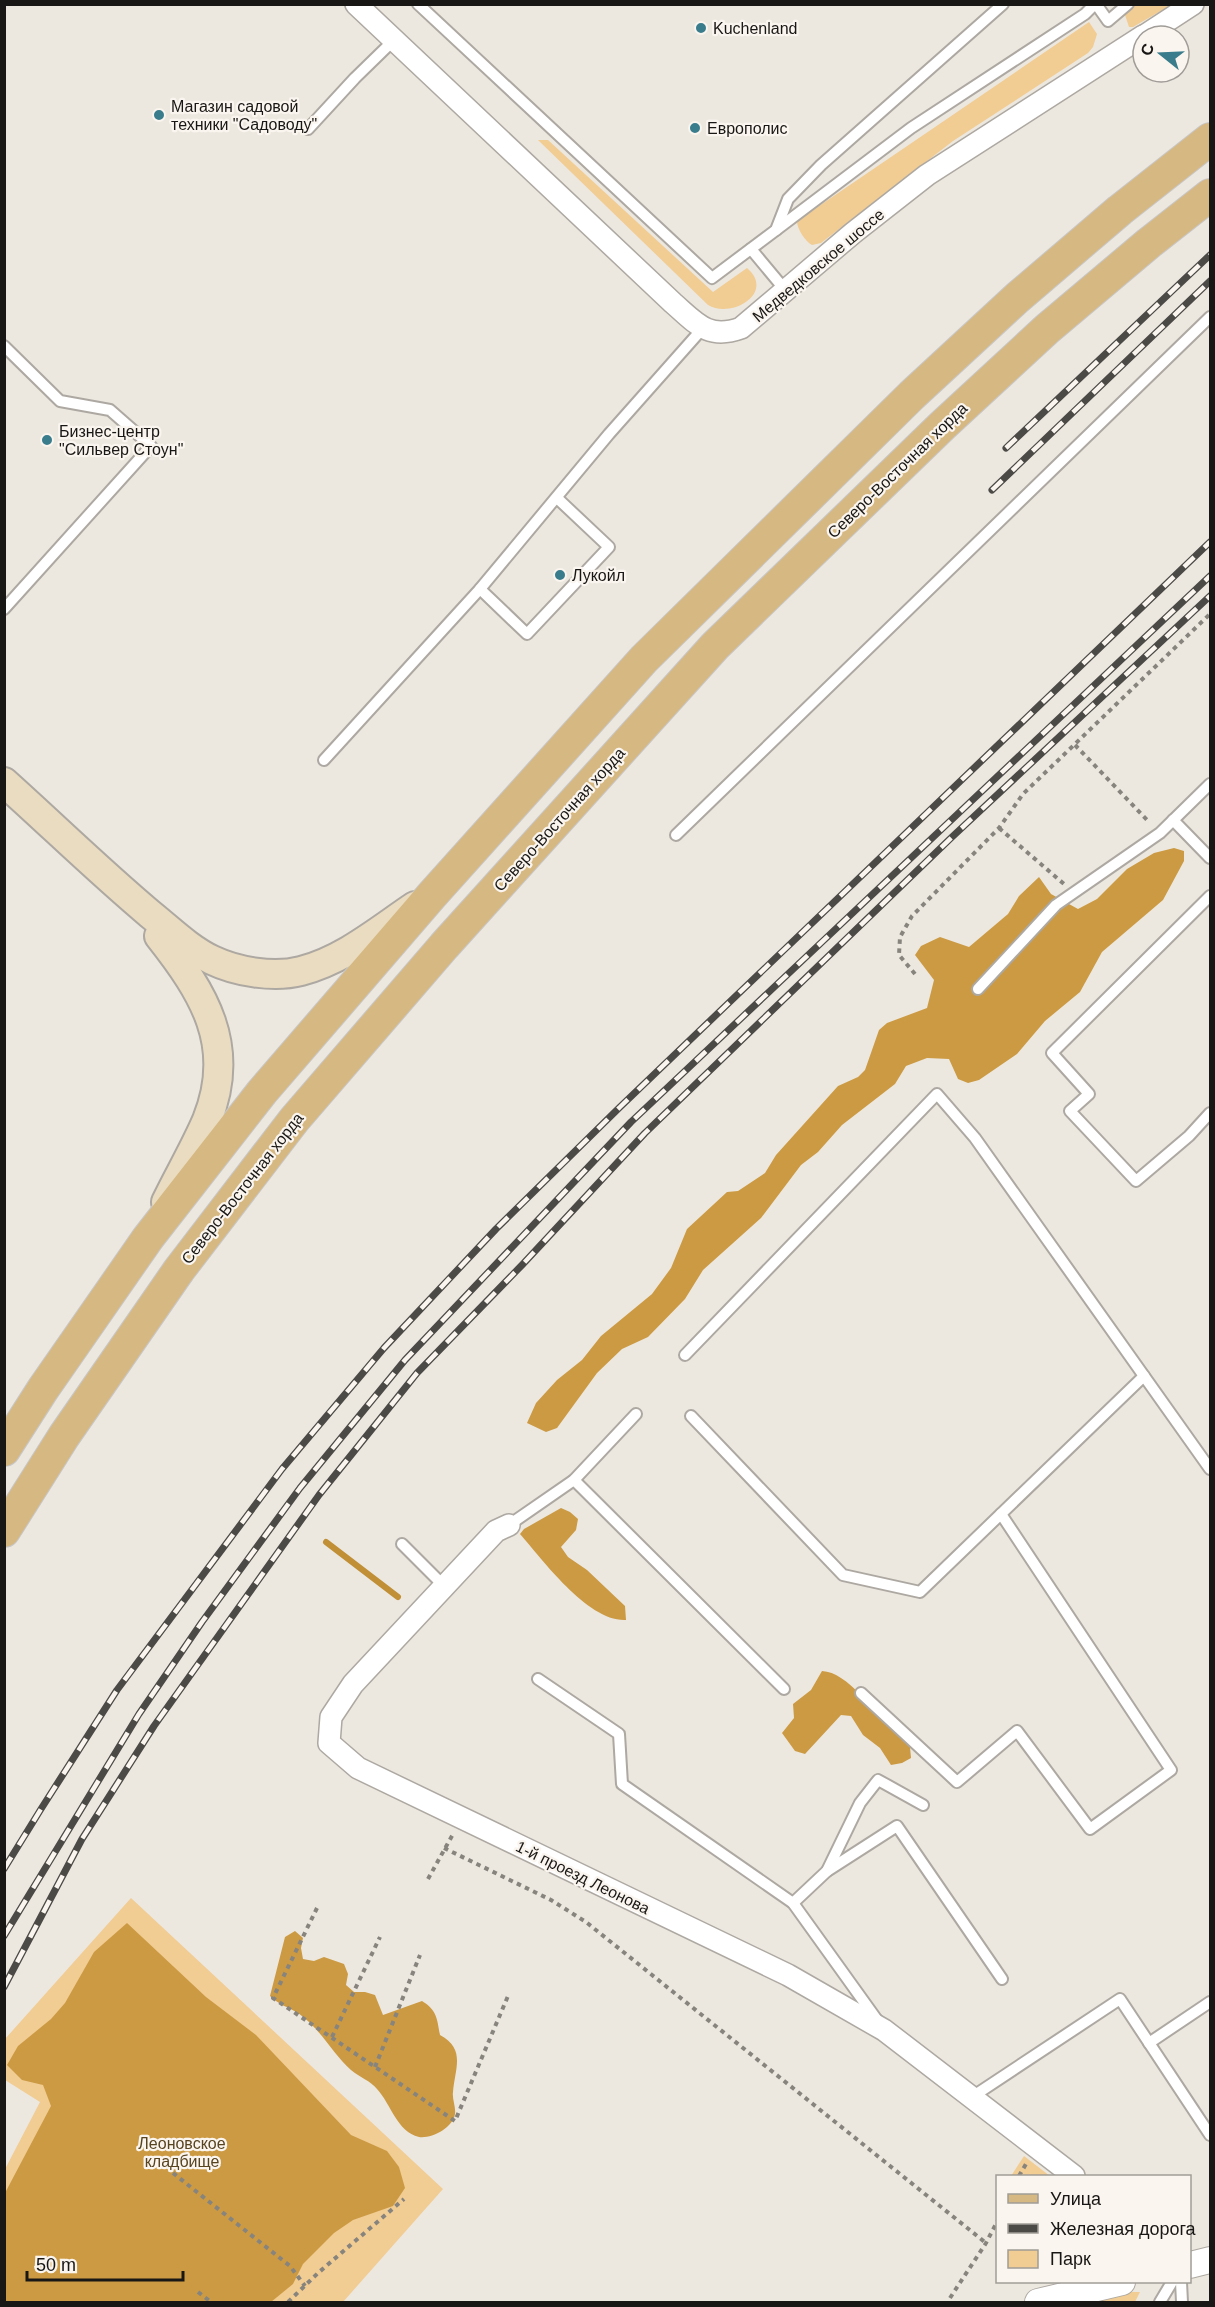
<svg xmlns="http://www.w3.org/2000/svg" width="1215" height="2307" viewBox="0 0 1215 2307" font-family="Helvetica,sans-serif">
  <rect width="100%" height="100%" fill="#ece8e0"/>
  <g fill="#f1cc93">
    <path d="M 1135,5 L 1171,5 L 1133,27 L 1129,27 L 1125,15 Z"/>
    <path d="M 1089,22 L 1097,34 L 1093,47 L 1088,53 L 953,141 L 821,243 L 812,245 C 805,241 797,229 797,221 Z"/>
    <path d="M 538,140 L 548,140 L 713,292 L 747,268 C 776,293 731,319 708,305 Z"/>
    <path d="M 131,1898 L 443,2189 L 343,2302 L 5,2302 L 4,2171 L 40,2102 L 5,2080 L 5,2039 Z"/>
    <path d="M 1024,2156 L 1050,2176 L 1011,2176 Z"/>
    <path d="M 1122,2292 L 1140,2292 L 1135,2302 L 1082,2302 Z"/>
  </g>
  <g fill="#cc9a43">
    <path d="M 1174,848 L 1184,851 L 1184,861 L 1163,900 L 1102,952 L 1080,992 L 1045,1021 L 1017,1054 L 979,1080 L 968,1083 L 958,1079 L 949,1059 L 927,1058 L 906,1066 L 895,1084 L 842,1125 L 818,1152 L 801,1165 L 761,1218 L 703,1270 L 685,1299 L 648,1337 L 622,1349 L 597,1373 L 557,1428 L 546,1432 L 527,1423 L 536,1403 L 557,1380 L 582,1360 L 601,1336 L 652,1294 L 671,1268 L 687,1229 L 727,1192 L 738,1191 L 765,1173 L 776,1155 L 838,1086 L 858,1077 L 865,1070 L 879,1030 L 887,1023 L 927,1008 L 934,980 L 915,955 L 921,946 L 940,937 L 969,947 L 1008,914 L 1019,896 L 1039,877 L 1051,894 L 1078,909 L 1097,899 L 1127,869 L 1154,853 Z"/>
    <path d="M 561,1508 L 570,1512 L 578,1519 L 576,1530 L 561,1547 L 568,1557 L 587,1570 L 625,1606 L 626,1620 C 588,1622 543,1560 520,1534 L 524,1529 Z"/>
    <path d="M 822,1671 C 848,1672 874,1712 893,1731 C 898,1737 905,1741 910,1747 L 911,1758 L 902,1763 L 891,1765 L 880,1748 L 863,1735 L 851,1716 L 841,1715 L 805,1754 L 795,1751 L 782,1733 L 794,1718 L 793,1704 L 811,1690 Z"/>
    <path d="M 127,1923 L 206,1997 L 256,2035 L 351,2135 L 387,2151 L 399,2167 L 405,2188 L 393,2206 L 353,2220 L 334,2233 L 303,2264 L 293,2284 L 271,2302 L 5,2302 L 5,2193 L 51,2106 L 43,2085 L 22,2080 L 7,2065 L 18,2046 L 51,2019 L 65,2003 L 94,1952 Z"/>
    <path d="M 295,1931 L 303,1938 L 301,1948 L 303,1959 L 314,1961 L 324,1957 L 344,1964 L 348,1974 L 346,1985 L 354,1992 L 365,1992 L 375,1995 L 383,2015 L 422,2001 C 437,2010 437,2019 440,2035 C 466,2049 455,2068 453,2092 C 452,2099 456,2107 455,2114 C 453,2128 431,2139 419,2137 C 397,2132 391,2104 377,2089 C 371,2081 359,2077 351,2070 C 332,2053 320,2028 298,2013 C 288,2007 279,2005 270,1996 L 285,1937 Z"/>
  </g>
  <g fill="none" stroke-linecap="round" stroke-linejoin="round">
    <path stroke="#c08f36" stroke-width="6" d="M 326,1542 L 398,1597"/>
    <g stroke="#ada8a1" stroke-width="14">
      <g id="service">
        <path d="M 418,4 L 712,278 L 776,230 L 788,199 L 821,165 L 1003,4"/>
        <path d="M 1096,4 L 1108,21 L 1128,4"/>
        <path d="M 308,129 L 355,78 L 394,40"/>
        <path d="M 776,230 L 911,128 L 1085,14 L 1095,4"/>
        <path d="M 751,249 L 786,291"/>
        <path d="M 4,346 L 60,401 L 110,410 L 151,446 L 4,609"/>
        <path d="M 480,589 L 527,634 L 609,547 L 557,498"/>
        <path d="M 324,760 L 480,589 L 609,434 L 703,328"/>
        <path d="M 1173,820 L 1210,858"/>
        <path d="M 676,835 L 1210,317"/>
        <path d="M 1210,896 L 1052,1053 L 1089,1094 L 1070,1111 L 1136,1181 L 1189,1136 L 1210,1113"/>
        <path d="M 978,989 L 1056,905 L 1160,833 L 1210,784"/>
        <path d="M 685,1355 L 937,1094 L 975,1138 L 1210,1469"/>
        <path d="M 691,1416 L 843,1575 L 920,1592 L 1144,1376"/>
        <path d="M 574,1480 L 784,1689"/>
        <path d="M 509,1525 L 574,1480 L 636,1414"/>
        <path d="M 402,1544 L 443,1585"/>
        <path d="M 538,1679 L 619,1734 L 622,1784 L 793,1903 L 877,2020"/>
        <path d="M 861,1693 L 957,1782 L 1017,1731 L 1090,1829 L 1171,1770 L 1001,1514"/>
        <path d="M 827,1871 L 897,1826 L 1002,1979"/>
        <path d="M 793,1903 L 827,1871 L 860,1803 L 878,1780 L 923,1805"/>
        <path d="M 1149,2043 L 1210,2002"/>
        <path d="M 972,2097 L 1120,1999 L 1210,2135"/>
        <path d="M 1181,2282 L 1182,2302"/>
        <path d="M 1160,2302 L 1172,2282"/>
      </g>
    </g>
    <g stroke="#ada8a1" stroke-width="24">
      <g id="minor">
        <path d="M 356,4 L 673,303 C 696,323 708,340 741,328 L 853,233 L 927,175 L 1143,36"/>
        <path d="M 1144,36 L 1193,4"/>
        <path d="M 509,1525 L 496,1531 L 353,1684 L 331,1717 L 329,1743 L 358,1768 L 788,1975 L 884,2030 L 1074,2176"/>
      </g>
    </g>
    <g stroke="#ada8a1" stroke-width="28">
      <g id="tertiary">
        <path d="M 1190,2265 L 1210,2260"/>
        <path d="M 1038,2302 L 1122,2282"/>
      </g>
    </g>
    <g stroke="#ada8a1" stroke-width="32">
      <g id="secondary">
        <path d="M 4,782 C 53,826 100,872 150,914 C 170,930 189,949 212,960 C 237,972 274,978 301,971 C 344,960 379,930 415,906"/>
        <path d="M 159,936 C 204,993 237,1046 207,1120 C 195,1148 179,1175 166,1202"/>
      </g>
    </g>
    <g stroke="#c8c7c7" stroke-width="34">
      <g id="primary">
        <path d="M 4,1450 L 43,1389 L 148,1238 L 262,1092 L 432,895 L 644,659 L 912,395 L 1017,298 L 1120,210 L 1210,139"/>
        <path d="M 4,1531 L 64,1436 L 179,1270 L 294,1120 L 444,946 L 715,646 L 942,426 L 1047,329 L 1149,243 L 1210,195"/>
      </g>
    </g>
    <g stroke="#87847e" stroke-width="4" stroke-dasharray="4.5 4.5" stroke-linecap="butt">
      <path d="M 1075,745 L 1149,822"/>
      <path d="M 999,828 L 1064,884"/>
      <path d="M 915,974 L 899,955 L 900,937 L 912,916 L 999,828 L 1023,794 L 1210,614"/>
      <path d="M 444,1848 L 551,1900 L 586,1922 L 986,2243"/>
      <path d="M 428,1879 L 453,1834"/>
      <path d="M 317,1908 L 273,1998 L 455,2121 L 508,1996"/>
      <path d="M 332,2037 L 380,1937"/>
      <path d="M 375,2067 L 420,1955"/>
      <path d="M 173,2173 L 290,2266 L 305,2286"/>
      <path d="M 1019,2176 L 1026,2164"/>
      <path d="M 198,2292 L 211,2302"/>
      <path d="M 950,2298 L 986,2243 L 998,2220"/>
      <path d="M 288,2302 L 318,2273 L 404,2199"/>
    </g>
    <use href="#service" stroke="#fff" stroke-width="10"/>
    <use href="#minor" stroke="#fff" stroke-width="21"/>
    <use href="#tertiary" stroke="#fff" stroke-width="26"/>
    <use href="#secondary" stroke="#eadcc1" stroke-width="28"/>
    <use href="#primary" stroke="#d6b883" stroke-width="32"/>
    <g stroke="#4c4a46" stroke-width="7">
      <g id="rail">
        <path d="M 1006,448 L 1210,255"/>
        <path d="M 992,490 L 1210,281"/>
        <path d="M 4,1869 L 41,1809 L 117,1690 L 282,1469 L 384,1348 L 496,1229 L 620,1107 L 1210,542"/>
        <path d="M 4,1936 L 139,1714 L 202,1622 L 300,1488 L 405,1360 L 631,1122 L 1210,576"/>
        <path d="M 4,1987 L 82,1839 L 154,1726 L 319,1495 L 417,1373 L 523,1264 L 645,1133 L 952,837 L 1210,596"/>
      </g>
    </g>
    <use href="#rail" stroke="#faf5ee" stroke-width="4.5" stroke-dasharray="14" stroke-linecap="butt"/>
  </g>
  <g fill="#397c8c" stroke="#faf5ee" stroke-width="2">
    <circle cx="701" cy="28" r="6"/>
    <circle cx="159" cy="115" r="6"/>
    <circle cx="695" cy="128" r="6"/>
    <circle cx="47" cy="440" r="6"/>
    <circle cx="560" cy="575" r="6"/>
  </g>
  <g text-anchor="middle" stroke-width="4.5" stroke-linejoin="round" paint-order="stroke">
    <g font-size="16" fill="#191715" stroke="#faf5ee" text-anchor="start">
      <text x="713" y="34">Kuchenland</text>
      <text x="171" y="112">Магазин садовой<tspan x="171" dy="18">техники "Садоводу"</tspan></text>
      <text x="707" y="134">Европолис</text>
      <text x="59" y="437">Бизнес-центр<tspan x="59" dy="18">"Сильвер Стоун"</tspan></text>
      <text x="572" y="581">Лукойл</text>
    </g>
    <g font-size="16" fill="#191715" stroke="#faf5ee">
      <text transform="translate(818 265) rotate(-40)" y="6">Медведковское шоссе</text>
      <text transform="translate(897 470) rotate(-44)" y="6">Северо-Восточная хорда</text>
      <text transform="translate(559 819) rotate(-48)" y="6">Северо-Восточная хорда</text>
      <text transform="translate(242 1188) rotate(-52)" y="6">Северо-Восточная хорда</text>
      <text transform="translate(583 1877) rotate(26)" y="6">1-й проезд Леонова</text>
    </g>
    <g font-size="16" fill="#594420" stroke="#faf5ee">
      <text x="182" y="2149">Леоновское<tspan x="182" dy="18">кладбище</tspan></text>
    </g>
  </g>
  <rect width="1215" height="2307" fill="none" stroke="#191715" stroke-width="12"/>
  <rect x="996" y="2175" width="195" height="108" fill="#faf5ee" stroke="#a09c97" stroke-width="1.5"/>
  <rect x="1008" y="2194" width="30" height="9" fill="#d6b883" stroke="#a09c97" stroke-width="1.5"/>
  <text x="1050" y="2205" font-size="18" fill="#191715">Улица</text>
  <rect x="1008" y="2224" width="30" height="9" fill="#4c4a46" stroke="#a09c97" stroke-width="1.5"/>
  <text x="1050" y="2235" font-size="18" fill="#191715">Железная дорога</text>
  <rect x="1008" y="2250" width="30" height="18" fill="#f1cc93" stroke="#a09c97" stroke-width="1.5"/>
  <text x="1050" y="2265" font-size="18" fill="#191715">Парк</text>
  <g transform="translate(1161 54) rotate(288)"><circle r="28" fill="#faf5ee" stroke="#a09c97" stroke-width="1.5"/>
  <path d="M0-4.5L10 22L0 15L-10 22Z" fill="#397c8c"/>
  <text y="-9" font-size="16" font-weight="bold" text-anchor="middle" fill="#191715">С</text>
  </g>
  <path d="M27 2271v9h156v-9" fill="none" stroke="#191715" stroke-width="3"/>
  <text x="36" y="2271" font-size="18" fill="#191715" stroke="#faf5ee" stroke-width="4.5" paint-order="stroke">50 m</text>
</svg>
